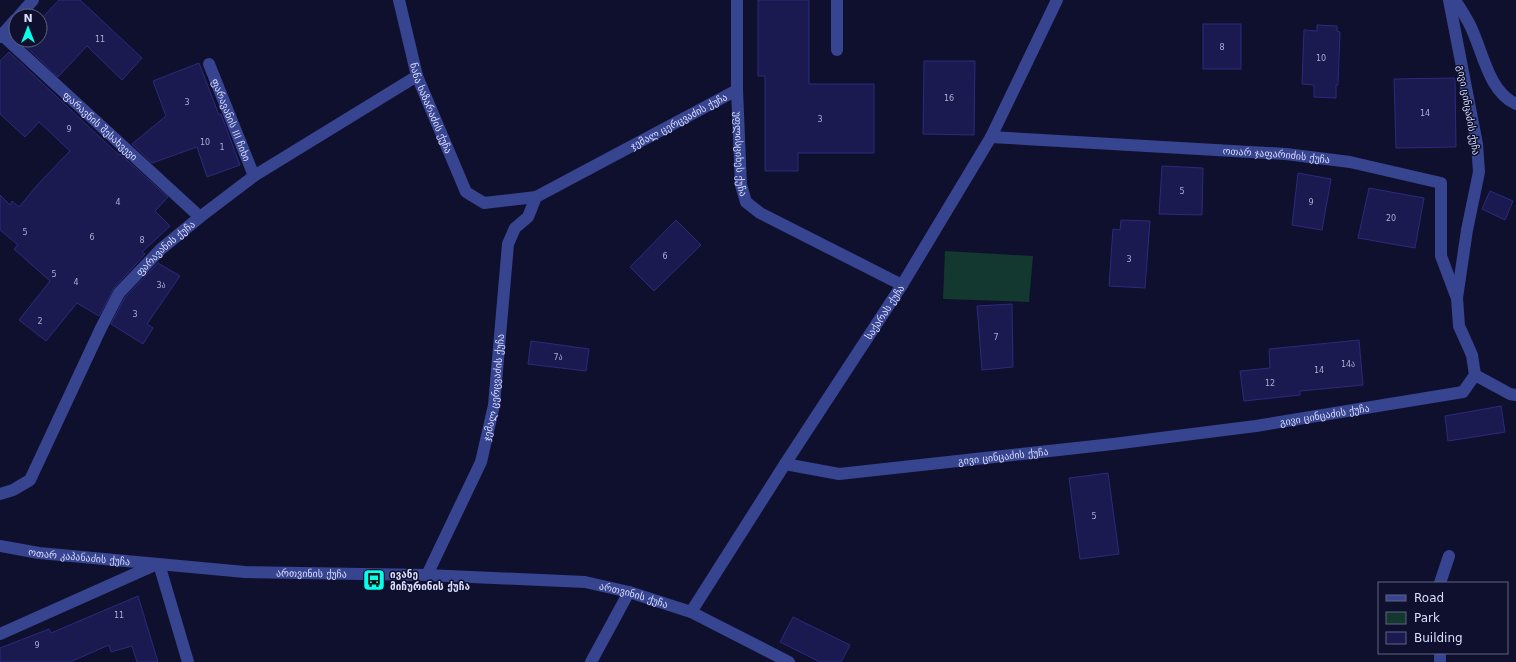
<svg xmlns="http://www.w3.org/2000/svg" width="1516" height="662" viewBox="0 0 1516 662" font-family="'DejaVu Sans','Noto Sans Georgian',sans-serif">
  <rect width="100%" height="100%" fill="#0f102d"/>
  <path fill="#12382f" d="M 945,251 L 1033,256 L 1029,302 L 943,299 Z"/>
  <g fill="#1b1a50" stroke="#2b2a7d">
    <path d="M 59,0 L 80,0 L 142,58 L 122,80 L 87,46 L 58,77 L 20,41 L 40,40 L 40,20 Z"/>
    <path d="M 758,0 L 809,0 L 809,84 L 874,84 L 874,153 L 798,153 L 798,171 L 765,171 L 765,76 L 758,76 Z"/>
    <rect x="1203" y="24" width="38" height="45"/>
    <path d="M 1317,25 L 1337,26 L 1337,31 L 1340,32 L 1338,85 L 1336,85 L 1336,98 L 1314,97 L 1314,85 L 1302,84 L 1304,30 L 1317,31 Z"/>
    <path d="M 9,52 L 119,155 L 120,154 L 168,197 L 155,211 L 170,226 L 142,252 L 145,254 L 114,288 L 99,316 L 77,303 L 46,341 L 19,320 L 50,281 L 14,249 L 18,245 L 0,230 L 0,195 L 10,205 L 12,201 L 19,207 L 39,183 L 70,151 L 39,122 L 25,137 L 0,114 L 0,61 Z"/>
    <path d="M 924,61 L 975,61 L 974,135 L 923,134 Z"/>
    <path d="M 199,63 L 219,115 L 221,114 L 240,165 L 207,177 L 197,147 L 152,163 L 132,144 L 166,116 L 153,81 Z"/>
    <path d="M 1455,78 L 1456,147 L 1396,148 L 1394,79 Z"/>
    <path d="M 1162,166 L 1203,168 L 1202,215 L 1159,214 Z"/>
    <path d="M 1298,173 L 1331,179 L 1322,230 L 1292,225 Z"/>
    <path d="M 1369,188 L 1424,198 L 1415,248 L 1358,238 Z"/>
    <path d="M 1490,191 L 1513,201 L 1505,220 L 1482,209 Z"/>
    <path d="M 676,220 L 701,245 L 654,291 L 630,267 Z"/>
    <path d="M 1121,220 L 1150,221 L 1145,288 L 1109,286 L 1113,229 L 1120,230 Z"/>
    <path d="M 158,263 L 180,276 L 147,324 L 153,328 L 143,344 L 111,324 L 125,297 Z"/>
    <path d="M 1012,304 L 1013,367 L 982,370 L 977,306 Z"/>
    <path d="M 1359,340 L 1363,385 L 1300,391 L 1300,395 L 1244,401 L 1240,371 L 1270,368 L 1269,349 Z"/>
    <path d="M 531,341 L 589,349 L 586,371 L 528,364 Z"/>
    <path d="M 1501,406 L 1505,432 L 1448,441 L 1445,416 Z"/>
    <path d="M 1108,473 L 1119,554 L 1080,559 L 1069,478 Z"/>
    <path d="M 138,596 L 158,662 L 137,662 L 132,646 L 111,652 L 109,645 L 70,662 L 0,662 L 0,648 L 49,629 L 51,633 Z"/>
    <path d="M 793,617 L 850,645 L 841,662 L 820,662 L 780,642 Z"/>
  </g>
  <g fill="none" stroke-linecap="round" stroke-linejoin="round">
    <g stroke="#374490" stroke-width="12">
      <path id="s1" d="M 399,0 L 417,76 L 466,192 L 484,203 L 536,197 L 737,90"/>
      <path id="s2" d="M 737,0 L 737,90 L 741,185 L 746,202 L 760,213 L 902,285"/>
      <path d="M 837,0 L 837,50"/>
      <path d="M 1455,0 C 1461,10 1469,21 1473,32 C 1484,57 1490,92 1516,104"/>
      <path d="M 19,16 L 33,0"/>
      <path id="s3" d="M 2,35 L 200,217"/>
      <path d="M 0,37 L 16,19"/>
      <path id="s4" d="M 209,64 L 254,176"/>
      <path id="s5" d="M 991,137 L 1286,154 L 1350,162 L 1441,183 L 1441,256 L 1456,296"/>
      <path d="M 1475,375 L 1510,394 L 1516,395"/>
      <path id="s6" d="M 785,464 L 839,474 L 1113,444 L 1256,426 L 1463,392 L 1475,375 L 1472,355 L 1459,326 L 1457,298 L 1467,230 L 1479,172 L 1477,144 L 1449,0"/>
      <path id="s7" d="M 0,494 L 13,490 L 30,480 L 101,328 L 119,293 L 161,249 L 200,217 L 254,176 L 417,76"/>
      <path id="s8" d="M 0,546 L 39,553 L 245,572 L 427,575 L 585,582 L 629,592 L 691,612 L 789,662"/>
      <path d="M 159,564 L 188,662"/>
      <path id="s9" d="M 427,575 L 481,462 L 494,405 L 508,244 L 515,228 L 528,217 L 536,197"/>
      <path d="M 1440,583 L 1449,556"/>
      <path id="s10" d="M 691,612 L 785,464 L 902,285 L 991,137 L 1057,0"/>
      <path d="M 0,634 L 157,564"/>
      <path d="M 591,662 L 629,592"/>
      <path d="M 1440,662 L 1440,653"/>
    </g>
  </g>
  <defs>
    <g id="bus-square" transform="scale(1.15)"><rect x="-9" y="-9" width="18" height="18" rx="4" fill="#07ffe9" stroke="#0f102d"/><path d="M-5-6H5V4H4V6H2V4H-2V6H-4V4H-5ZM-3.5-4V0h7V-4ZM-3.5 1.2v1.5H-2V1.2ZM2 1.2v1.5H3.5V1.2Z" fill="#111"/></g>
  </defs>
  <g fill-rule="evenodd">
    <use href="#bus-square" x="374" y="580"/>
  </g>
  <g text-anchor="middle" stroke-width="3" stroke-linejoin="round" paint-order="stroke">
    <g font-size="8" fill="#abadd3">
      <text x="100" y="42">11</text>
      <text x="1222" y="50">8</text>
      <text x="1321" y="61">10</text>
      <text x="949" y="101">16</text>
      <text x="187" y="105">3</text>
      <text x="1425" y="116">14</text>
      <text x="820" y="122">3</text>
      <text x="69" y="132">9</text>
      <text x="205" y="145">10</text>
      <text x="222" y="150">1</text>
      <text x="1182" y="194">5</text>
      <text x="118" y="205">4</text>
      <text x="1311" y="205">9</text>
      <text x="1391" y="221">20</text>
      <text x="25" y="235">5</text>
      <text x="92" y="240">6</text>
      <text x="142" y="243">8</text>
      <text x="665" y="259">6</text>
      <text x="1129" y="262">3</text>
      <text x="54" y="277">5</text>
      <text x="76" y="285">4</text>
      <text x="161" y="288">3ა</text>
      <text x="135" y="317">3</text>
      <text x="40" y="324">2</text>
      <text x="996" y="340">7</text>
      <text x="558" y="360">7ა</text>
      <text x="1348" y="367">14ა</text>
      <text x="1319" y="373">14</text>
      <text x="1270" y="386">12</text>
      <text x="1094" y="519">5</text>
      <text x="119" y="618">11</text>
      <text x="37" y="648">9</text>
    </g>
    <g font-size="10" fill="#dbdeff" stroke="#0f102d">
      <text dy="4" stroke="none"><textPath href="#s1" startOffset="113">ნანა ხაზარაძის ქუჩა</textPath></text>
      <text transform="translate(1469 110) rotate(80)" y="4">გივი ცინცაძის ქუჩა</text>
      <text dy="4" stroke="none"><textPath href="#s4" startOffset="60">ფარავანის III ჩიხი</textPath></text>
      <text dy="4" stroke="none"><textPath href="#s1" startOffset="439">ჯემალ ცერცვაძის ქუჩა</textPath></text>
      <text dy="4" stroke="none"><textPath href="#s3" startOffset="134">ფარავნის შესახვევი</textPath></text>
      <text dy="4" stroke="none"><textPath href="#s2" startOffset="154">უფლისციხეს ქუჩა</textPath></text>
      <text dy="4" stroke="none"><textPath href="#s5" startOffset="286">ოთარ ჯაფარიძის ქუჩა</textPath></text>
      <text dy="4" stroke="none"><textPath href="#s7" startOffset="305">ფარავანის ქუჩა</textPath></text>
      <text dy="4" stroke="none"><textPath href="#s10" startOffset="357">საქარას ქუჩა</textPath></text>
      <text dy="4" stroke="none"><textPath href="#s9" startOffset="201">ჯემალ ცერცვაძის ქუჩა</textPath></text>
      <text dy="4" stroke="none"><textPath href="#s6" startOffset="544">გივი ცინცაძის ქუჩა</textPath></text>
      <text dy="4" stroke="none"><textPath href="#s6" startOffset="220">გივი ცინცაძის ქუჩა</textPath></text>
      <text dy="4" stroke="none"><textPath href="#s8" startOffset="80">ოთარ კაპანაძის ქუჩა</textPath></text>
      <text dy="4" stroke="none"><textPath href="#s8" startOffset="313">ართვინის ქუჩა</textPath></text>
      <text dy="4" stroke="none"><textPath href="#s8" startOffset="637">ართვინის ქუჩა</textPath></text>
    </g>
    <g font-size="10" font-weight="bold" fill="#dbdeff" stroke="#0f102d" text-anchor="start">
      <text x="390" y="578">ივანე<tspan x="390" dy="12">მიჩურინის ქუჩა</tspan></text>
    </g>
  </g>
  <rect x="1378" y="582" width="130" height="72" fill="#0f102d" stroke="#616281"/>
  <rect x="1386" y="595" width="20" height="6" fill="#374490" stroke="#616281"/>
  <text x="1414" y="602" font-size="12" fill="#dbdeff">Road</text>
  <rect x="1386" y="612" width="20" height="12" fill="#12382f" stroke="#616281"/>
  <text x="1414" y="622" font-size="12" fill="#dbdeff">Park</text>
  <rect x="1386" y="632" width="20" height="12" fill="#1b1a50" stroke="#616281"/>
  <text x="1414" y="642" font-size="12" fill="#dbdeff">Building</text>
  <g transform="translate(28 28)"><circle r="19" fill="#0f102d" stroke="#616281"/>
  <path d="M0-3L7 15L0 10L-7 15Z" fill="#07ffe9"/>
  <text y="-6" font-size="11" font-weight="bold" text-anchor="middle" fill="#dbdeff">N</text>
  </g>
</svg>
